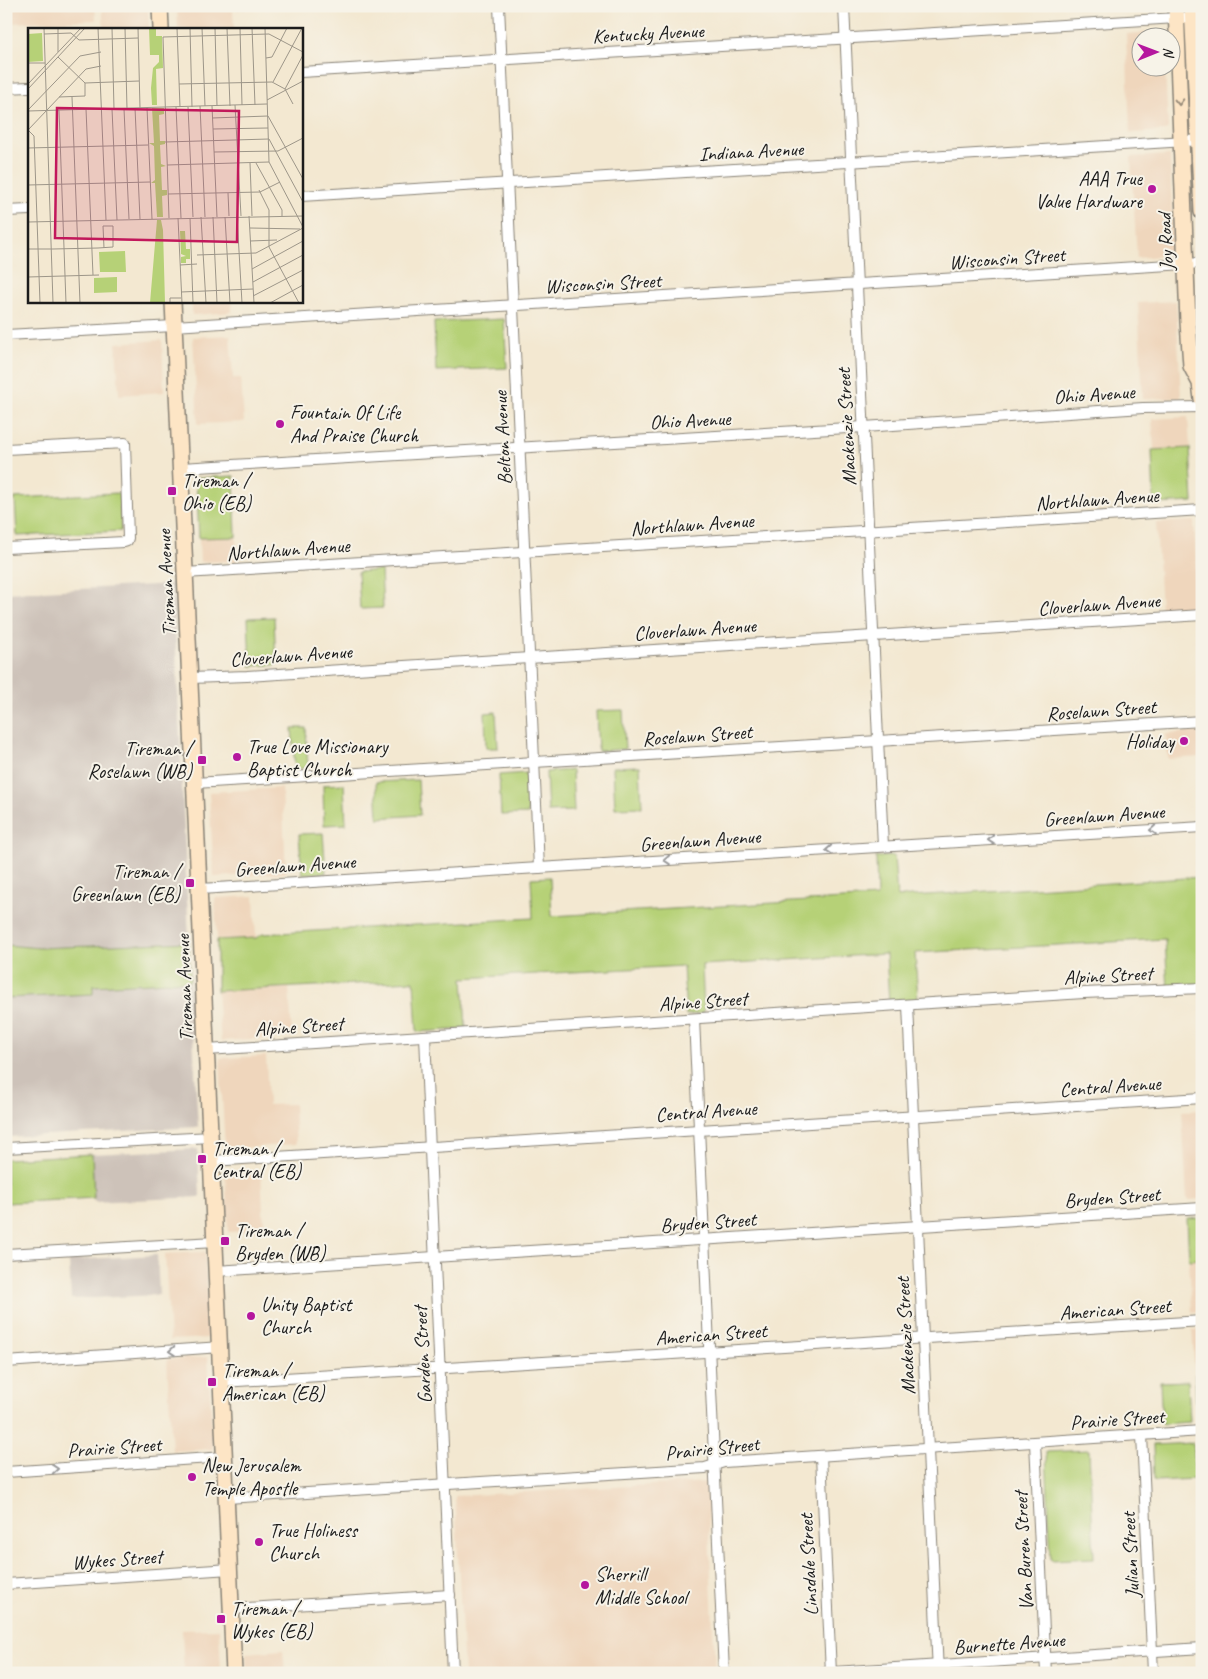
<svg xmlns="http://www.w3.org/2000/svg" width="1208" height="1679" viewBox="0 0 1208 1679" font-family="Caveat,sans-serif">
  <rect width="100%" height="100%" fill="#f7f3e8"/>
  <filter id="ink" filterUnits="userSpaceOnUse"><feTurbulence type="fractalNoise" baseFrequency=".02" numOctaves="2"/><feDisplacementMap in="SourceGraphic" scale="10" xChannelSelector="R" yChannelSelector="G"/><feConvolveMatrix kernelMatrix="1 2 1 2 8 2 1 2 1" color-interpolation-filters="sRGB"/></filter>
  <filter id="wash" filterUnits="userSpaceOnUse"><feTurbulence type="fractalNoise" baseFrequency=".0096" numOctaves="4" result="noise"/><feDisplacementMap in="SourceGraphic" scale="20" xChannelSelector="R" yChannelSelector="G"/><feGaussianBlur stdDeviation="1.12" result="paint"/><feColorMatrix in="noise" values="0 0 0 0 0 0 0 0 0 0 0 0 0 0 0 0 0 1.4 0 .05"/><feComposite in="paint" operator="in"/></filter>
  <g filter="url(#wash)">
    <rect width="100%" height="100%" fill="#f3e8d1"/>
    <g fill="#efd6bc">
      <path d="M 6,6 L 95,6 L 96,20 L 6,23 Z"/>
      <path d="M 102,6 L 148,6 L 149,29 L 104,29 Z"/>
      <path d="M 177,6 L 275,6 L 275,7 L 233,10 L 234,29 L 178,29 Z"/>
      <path d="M 1163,31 L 1164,37 L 1140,38 L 1140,68 L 1165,68 L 1168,128 L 1165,131 L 1130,133 L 1126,34 Z"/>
      <path d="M 1170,155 L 1173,255 L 1137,258 L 1131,157 Z"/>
      <path d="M 192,301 L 231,301 L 232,312 L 192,315 Z"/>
      <path d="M 1176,301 L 1181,398 L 1143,399 L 1138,303 Z"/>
      <path d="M 230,335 L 233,378 L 241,378 L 244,422 L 198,424 L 193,337 Z"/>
      <path d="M 162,340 L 164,392 L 119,395 L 116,343 Z"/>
      <path d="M 1188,417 L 1190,448 L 1154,450 L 1152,419 Z"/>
      <path d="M 1194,521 L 1198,607 L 1161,609 L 1156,523 Z"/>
      <path d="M 236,537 L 237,561 L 200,562 L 199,538 Z"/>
      <path d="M 1202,731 L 1202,757 L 1168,759 L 1166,734 Z"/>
      <path d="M 282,788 L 286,873 L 214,877 L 209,792 Z"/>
      <path d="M 254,896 L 256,938 L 217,940 L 215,898 Z"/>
      <path d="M 289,988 L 292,1036 L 221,1041 L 217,991 Z"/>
      <path d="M 266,1056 L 268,1105 L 294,1104 L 296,1144 L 225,1149 L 220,1058 Z"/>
      <path d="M 1202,1110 L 1202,1199 L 1187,1200 L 1182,1111 Z"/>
      <path d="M 261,1171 L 264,1230 L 228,1232 L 225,1172 Z"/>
      <path d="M 205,1252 L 209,1338 L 170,1340 L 165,1254 Z"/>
      <path d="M 1202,1259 L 1202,1311 L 1192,1312 L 1189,1260 Z"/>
      <path d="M 1202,1329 L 1202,1373 L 1195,1374 L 1192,1330 Z"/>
      <path d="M 208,1357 L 213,1449 L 172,1451 L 167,1359 Z"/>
      <path d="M 707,1482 L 715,1673 L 464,1673 L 455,1496 Z"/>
      <path d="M 219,1629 L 221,1673 L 184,1673 L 182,1630 Z"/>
      <path d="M 283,1650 L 285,1673 L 247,1673 L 246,1653 Z"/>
    </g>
    <g fill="#cdc2b9">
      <path d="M 173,584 L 189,942 L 39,948 L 6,945 L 6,593 Z"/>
      <path d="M 190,981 L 198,1127 L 6,1137 L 6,998 L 92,994 L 92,986 Z"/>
      <path d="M 198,1149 L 200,1197 L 94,1202 L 92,1154 Z"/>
      <path d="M 157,1255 L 159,1295 L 71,1299 L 69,1260 Z"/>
    </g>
    <g fill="#b6d177" stroke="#69764a">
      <path d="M 504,319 L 507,368 L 436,371 L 434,322 Z"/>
      <path d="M 1190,448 L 1193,502 L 1154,504 L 1152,450 Z"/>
      <path d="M 234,476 L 236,537 L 199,538 L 196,478 Z"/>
      <path d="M 119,493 L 121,531 L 17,536 L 15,498 Z"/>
      <path d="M 381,570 L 383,608 L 360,609 L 358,572 Z"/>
      <path d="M 274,617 L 276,665 L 250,666 L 248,618 Z"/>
      <path d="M 623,710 L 625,749 L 598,751 L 596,711 Z"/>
      <path d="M 496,712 L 498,748 L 486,748 L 485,713 Z"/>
      <path d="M 292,728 L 306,728 L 308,768 L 295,769 Z"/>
      <path d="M 640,766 L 642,807 L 615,808 L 613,767 Z"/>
      <path d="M 572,770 L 574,811 L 548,812 L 546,772 Z"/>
      <path d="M 526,773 L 528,814 L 501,815 L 499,775 Z"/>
      <path d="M 418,780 L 420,815 L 378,818 L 376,782 Z"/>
      <path d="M 344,784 L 346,824 L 324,825 L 323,785 Z"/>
      <path d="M 323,833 L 326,873 L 302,874 L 299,834 Z"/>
      <path d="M 894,856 L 897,897 L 1202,877 L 1202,987 L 1168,990 L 1165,939 L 915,953 L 918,1000 L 889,1002 L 886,954 L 702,965 L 704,1013 L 686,1015 L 683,966 L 463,978 L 466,1029 L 417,1032 L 414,981 L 217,991 L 217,940 L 256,938 L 263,934 L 533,918 L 531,878 L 550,877 L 552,916 L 877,897 L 876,857 Z"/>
      <path d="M 189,942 L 190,981 L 93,986 L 93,994 L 6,998 L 6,945 L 39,948 Z"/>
      <path d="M 92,1154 L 94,1198 L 6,1203 L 6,1159 Z"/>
      <path d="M 1202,1218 L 1202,1259 L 1189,1260 L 1187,1219 Z"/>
      <path d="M 1202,1373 L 1202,1421 L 1197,1421 L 1195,1374 Z"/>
      <path d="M 1188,1381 L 1190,1422 L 1162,1424 L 1160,1382 Z"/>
      <path d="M 1193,1443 L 1195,1479 L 1154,1481 L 1153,1445 Z"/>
      <path d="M 1089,1450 L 1094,1558 L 1051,1560 L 1046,1452 Z"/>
    </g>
  </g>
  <g filter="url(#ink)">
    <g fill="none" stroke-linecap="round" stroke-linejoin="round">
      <g stroke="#888276" stroke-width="12">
        <g id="street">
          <path d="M 499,6 L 539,868"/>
          <path d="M 844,6 L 883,846"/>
          <path d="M 301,72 L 1193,17"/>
          <path d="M 6,88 L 29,87"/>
          <path d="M 301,196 L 1202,140"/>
          <path d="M 6,211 L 29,210"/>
          <path d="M 6,335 L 174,326 L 1202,263"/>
          <path d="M 6,449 L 125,443 L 128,538 L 127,541 L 124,542 L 6,548"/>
          <path d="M 181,468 L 864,427 L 1143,408 L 1202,407"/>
          <path d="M 185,573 L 1202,510"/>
          <path d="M 190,678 L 247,676 L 1202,615"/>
          <path d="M 195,783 L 1202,721"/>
          <path d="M 200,889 L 1202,827"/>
          <path d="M 908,1005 L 938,1673"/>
          <path d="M 694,1019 L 724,1673"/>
          <path d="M 425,1036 L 453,1673"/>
          <path d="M 207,1050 L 1084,993 L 1202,988"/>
          <path d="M 6,1148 L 211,1137"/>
          <path d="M 212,1161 L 1202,1098"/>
          <path d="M 6,1254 L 215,1242"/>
          <path d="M 216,1271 L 1202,1208"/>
          <path d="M 6,1362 L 221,1347"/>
          <path d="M 222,1382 L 1202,1321"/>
          <path d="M 1142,1435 L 1153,1673"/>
          <path d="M 1035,1442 L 1046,1673"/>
          <path d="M 821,1456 L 831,1673"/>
          <path d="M 6,1472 L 225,1457"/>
          <path d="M 227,1498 L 705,1468 L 724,1462 L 1202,1431"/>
          <path d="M 6,1584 L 230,1569"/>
          <path d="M 232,1609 L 450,1595"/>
          <path d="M 819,1673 L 1202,1648"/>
        </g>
      </g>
      <g stroke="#888276" stroke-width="18">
        <g id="secondary">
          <path d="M 160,6 L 161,29"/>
          <path d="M 1176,6 L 1188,322 L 1191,366 L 1200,383 L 1202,399"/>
          <path d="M 1192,6 L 1202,212"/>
          <path d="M 173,301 L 234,1673"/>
        </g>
      </g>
      <use href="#street" stroke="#fff" stroke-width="10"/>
      <use href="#secondary" stroke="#fde5c5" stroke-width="15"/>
    </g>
    <defs><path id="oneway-chevron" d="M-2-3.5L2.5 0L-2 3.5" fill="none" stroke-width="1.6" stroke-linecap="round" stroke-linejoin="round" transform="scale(1.25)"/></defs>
    <use stroke="#988b79" href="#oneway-chevron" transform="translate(1179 102) rotate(88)"/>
    <g stroke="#999">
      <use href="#oneway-chevron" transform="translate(1153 830) rotate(176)"/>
      <use href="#oneway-chevron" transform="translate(991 840) rotate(176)"/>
      <use href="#oneway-chevron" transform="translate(829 850) rotate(176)"/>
      <use href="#oneway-chevron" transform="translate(667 860) rotate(176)"/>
      <use href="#oneway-chevron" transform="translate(172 1351) rotate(176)"/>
      <use href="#oneway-chevron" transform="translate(55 1469) rotate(-4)"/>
    </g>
  </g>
  <g fill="#b5179e" stroke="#f7f3e8" stroke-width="2">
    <circle cx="1152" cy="189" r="5"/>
    <circle cx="280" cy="424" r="5"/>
    <rect x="167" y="486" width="10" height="10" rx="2.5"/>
    <circle cx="1184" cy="741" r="5"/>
    <circle cx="237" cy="757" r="5"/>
    <rect x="197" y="755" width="10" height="10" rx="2.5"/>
    <rect x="185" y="878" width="10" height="10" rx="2.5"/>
    <rect x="197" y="1154" width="10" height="10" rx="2.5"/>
    <rect x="220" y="1236" width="10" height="10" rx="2.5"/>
    <circle cx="251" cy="1316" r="5"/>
    <rect x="207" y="1377" width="10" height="10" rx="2.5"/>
    <circle cx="192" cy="1477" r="5"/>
    <circle cx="259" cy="1542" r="5"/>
    <circle cx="585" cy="1585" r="5"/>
    <rect x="216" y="1614" width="10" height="10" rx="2.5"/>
  </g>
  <g text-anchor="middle" stroke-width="4" stroke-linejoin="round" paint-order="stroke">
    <g font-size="20" fill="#1c1c1c" stroke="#f7f3e8">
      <text transform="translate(648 33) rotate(-3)" y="7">Kentucky Avenue</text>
      <text transform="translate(751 151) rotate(-3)" y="7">Indiana Avenue</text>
      <text transform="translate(1165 242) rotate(-93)" y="7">Joy Road</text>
      <text transform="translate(1007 258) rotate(-4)" y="7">Wisconsin Street</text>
      <text transform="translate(603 283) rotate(-3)" y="7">Wisconsin Street</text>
      <text transform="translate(1094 394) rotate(-4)" y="7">Ohio Avenue</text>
      <text transform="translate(690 420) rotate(-3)" y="7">Ohio Avenue</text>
      <text transform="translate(846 427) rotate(-93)" y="7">Mackenzie Street</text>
      <text transform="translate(502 438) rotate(-93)" y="7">Belton Avenue</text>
      <text transform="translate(1097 499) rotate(-4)" y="7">Northlawn Avenue</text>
      <text transform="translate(692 524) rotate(-4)" y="7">Northlawn Avenue</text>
      <text transform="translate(288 549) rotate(-4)" y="7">Northlawn Avenue</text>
      <text transform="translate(166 583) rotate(-93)" y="7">Tireman Avenue</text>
      <text transform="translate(1099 604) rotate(-4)" y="7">Cloverlawn Avenue</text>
      <text transform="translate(695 629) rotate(-4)" y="7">Cloverlawn Avenue</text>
      <text transform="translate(291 655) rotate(-4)" y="7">Cloverlawn Avenue</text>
      <text transform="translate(1101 710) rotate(-4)" y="7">Roselawn Street</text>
      <text transform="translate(697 735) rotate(-4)" y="7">Roselawn Street</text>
      <text transform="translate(1104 815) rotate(-4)" y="7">Greenlawn Avenue</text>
      <text transform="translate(700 840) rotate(-4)" y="7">Greenlawn Avenue</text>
      <text transform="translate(295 865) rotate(-4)" y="7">Greenlawn Avenue</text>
      <text transform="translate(1108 975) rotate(-3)" y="7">Alpine Street</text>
      <text transform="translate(184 988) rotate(-92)" y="7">Tireman Avenue</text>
      <text transform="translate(703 1001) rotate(-4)" y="7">Alpine Street</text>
      <text transform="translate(299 1026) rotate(-4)" y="7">Alpine Street</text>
      <text transform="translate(1110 1086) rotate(-4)" y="7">Central Avenue</text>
      <text transform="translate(706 1111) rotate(-4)" y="7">Central Avenue</text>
      <text transform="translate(1112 1197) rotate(-4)" y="7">Bryden Street</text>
      <text transform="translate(708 1222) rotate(-4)" y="7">Bryden Street</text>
      <text transform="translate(1115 1309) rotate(-4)" y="7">American Street</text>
      <text transform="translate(711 1334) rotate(-4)" y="7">American Street</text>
      <text transform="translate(905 1336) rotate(-93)" y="7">Mackenzie Street</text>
      <text transform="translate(422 1355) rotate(-93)" y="7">Garden Street</text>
      <text transform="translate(1117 1419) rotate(-4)" y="7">Prairie Street</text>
      <text transform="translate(114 1447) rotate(-4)" y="7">Prairie Street</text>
      <text transform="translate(712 1448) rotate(-6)" y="7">Prairie Street</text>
      <text transform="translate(1023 1551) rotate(-93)" y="7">Van Buren Street</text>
      <text transform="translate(1130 1555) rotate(-93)" y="7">Julian Street</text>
      <text transform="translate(117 1559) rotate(-4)" y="7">Wykes Street</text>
      <text transform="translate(808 1565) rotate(-93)" y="7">Linsdale Street</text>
      <text transform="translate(1009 1643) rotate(-4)" y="7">Burnette Avenue</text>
    </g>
    <g font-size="20" fill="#1c1c1c" stroke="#f7f3e8" text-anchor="start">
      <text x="1142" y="185" text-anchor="end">AAA True<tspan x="1142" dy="23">Value Hardware</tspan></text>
      <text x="290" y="419">Fountain Of Life<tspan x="290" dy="23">And Praise Church</tspan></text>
      <text x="182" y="487">Tireman /<tspan x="182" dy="23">Ohio (EB)</tspan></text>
      <text x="1174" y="748" text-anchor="end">Holiday</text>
      <text x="247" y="753">True Love Missionary<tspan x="247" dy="23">Baptist Church</tspan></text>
      <text x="192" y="755" text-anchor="end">Tireman /<tspan x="192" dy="23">Roselawn (WB)</tspan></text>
      <text x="180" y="878" text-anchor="end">Tireman /<tspan x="180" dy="23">Greenlawn (EB)</tspan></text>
      <text x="212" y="1155">Tireman /<tspan x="212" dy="23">Central (EB)</tspan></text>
      <text x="235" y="1237">Tireman /<tspan x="235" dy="23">Bryden (WB)</tspan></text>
      <text x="261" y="1311">Unity Baptist<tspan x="261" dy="23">Church</tspan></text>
      <text x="222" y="1377">Tireman /<tspan x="222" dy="23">American (EB)</tspan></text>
      <text x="202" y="1472">New Jerusalem<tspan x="202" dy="23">Temple Apostle</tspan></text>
      <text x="269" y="1537">True Holiness<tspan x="269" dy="23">Church</tspan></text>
      <text x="595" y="1581">Sherrill<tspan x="595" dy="23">Middle School</tspan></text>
      <text x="231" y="1615">Tireman /<tspan x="231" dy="23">Wykes (EB)</tspan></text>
    </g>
  </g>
  <g transform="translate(28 28)">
    <rect width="275" height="275" fill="#f3e8d1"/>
    <path d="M 121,0 L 128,0 L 128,8 L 134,8 L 135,40 L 128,41 L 129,77 L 124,77 L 123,60 L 125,40 L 131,34 L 131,27 L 122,27 ZM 14,5 L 15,33 L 0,34 L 0,6 ZM 124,80 L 136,80 L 136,86 L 131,87 L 132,113 L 137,113 L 137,116 L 132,117 L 133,136 L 138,138 L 133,139 L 134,162 L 139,162 L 139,167 L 134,168 L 135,189 L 129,189 L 127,155 L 123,155 L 127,152 L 126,118 L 121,115 L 126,115 ZM 129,192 L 133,192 L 135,202 L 137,275 L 122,275 ZM 152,203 L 157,203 L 158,221 L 162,221 L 162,231 L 158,231 L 158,235 L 153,235 L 153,229 L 158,228 L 153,226 ZM 97,223 L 98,244 L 72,244 L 71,224 ZM 89,249 L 89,264 L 66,265 L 66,250 Z" fill="#b6d177"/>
    <path fill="none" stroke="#9d9689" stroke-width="1" d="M 16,0 L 25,275M 30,0 L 30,24M 70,0 L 78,192M 84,0 L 86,81M 97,0 L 99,81M 110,0 L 112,80M 149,0 L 152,79M 162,0 L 164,79M 174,0 L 177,78M 187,0 L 189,78M 199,0 L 202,78M 212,0 L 214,77M 224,0 L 227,77M 237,0 L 241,134 L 275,199M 16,6 L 43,5 L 51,12 L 110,10M 30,29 L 57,55 L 111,53M 238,30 L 244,29 L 259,0M 0,35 L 17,35M 245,54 L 274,0M 0,56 L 53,0M 151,56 L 244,54 L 257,61 L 265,76M 0,61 L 57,0M 257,61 L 275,27M 31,69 L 57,68 L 57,55M 44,69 L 52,275M 239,72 L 275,53M 207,77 L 213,188M 172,78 L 177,189M 184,78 L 189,189M 148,79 L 153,190M 160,79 L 165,189M 107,80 L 112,191M 119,80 L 124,191M 58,81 L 65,247M 84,81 L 89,192M 96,81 L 101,191M 0,82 L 52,28 L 73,24M 31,82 L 38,275M 0,83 L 239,76M 184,90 L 240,88 L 275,151M 185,101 L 240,100M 0,102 L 6,108 L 12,275M 0,102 L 58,41 L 73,38M 137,114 L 241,111 L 275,174M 0,120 L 120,117M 186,124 L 250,123 L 275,110M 222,135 L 224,188M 228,135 L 254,182 L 254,188M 139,137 L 241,134M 0,157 L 122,154M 231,162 L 241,182 L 241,219 L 271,275M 200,165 L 201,188M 140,166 L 232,164 L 252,154M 209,188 L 214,275M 221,188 L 226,275M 173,189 L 178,275M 185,189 L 189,275M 197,189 L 202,275M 141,190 L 135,9 L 241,6 L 275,24M 150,190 L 154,275M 162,190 L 165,275M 0,194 L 275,188M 222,200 L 272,201M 222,213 L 249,212M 0,221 L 25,221 L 70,220 L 85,219 L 85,198 L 75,198 L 76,220M 169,227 L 228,225 L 275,200M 152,237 L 169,236M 224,241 L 275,213M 0,249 L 71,247M 225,254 L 275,227M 153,264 L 225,261M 225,268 L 275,242M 142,275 L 142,270 L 153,270M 242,275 L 275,257"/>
    <path fill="#c2185b" fill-opacity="0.15" stroke="#c2185b" stroke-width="2.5" d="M 29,80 L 211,83 L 209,214 L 27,210 Z"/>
    <rect width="275" height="275" fill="none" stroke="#1c1c1c" stroke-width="2.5"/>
  </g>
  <rect width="1208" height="1679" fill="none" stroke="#f7f3e8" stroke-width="25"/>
  <g transform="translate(1156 52) rotate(89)"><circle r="24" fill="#f7f3e8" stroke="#9f9d96"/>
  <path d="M0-4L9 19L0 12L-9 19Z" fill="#b5179e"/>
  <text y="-8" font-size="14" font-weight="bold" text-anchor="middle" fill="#1c1c1c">N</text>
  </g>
</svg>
